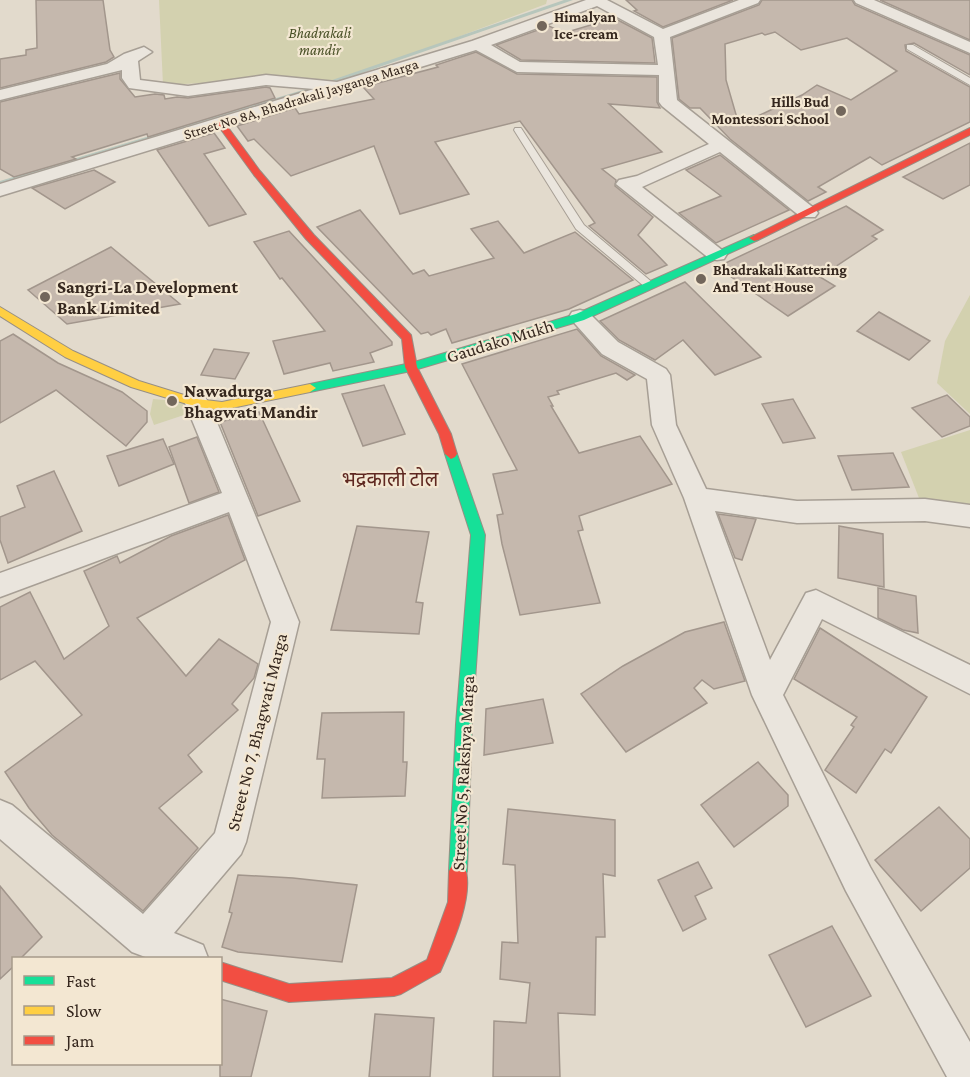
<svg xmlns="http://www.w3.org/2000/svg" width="970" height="1077" viewBox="0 0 970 1077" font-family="'Crimson Pro','Noto Sans Devanagari',serif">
  <rect width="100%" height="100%" fill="#e2dacc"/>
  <g fill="#d3d1af">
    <path d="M 159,0 L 547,0 L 546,4 L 329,85 L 269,80 L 163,85 Z"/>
    <path d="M 970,295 L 970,414 L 937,383 L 945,341 Z"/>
    <path d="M 153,399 L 186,402 L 190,413 L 154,425 L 150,414 Z"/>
    <path d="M 970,430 L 970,511 L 919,498 L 901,452 Z"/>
  </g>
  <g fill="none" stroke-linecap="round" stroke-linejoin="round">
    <path fill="#b7c6bc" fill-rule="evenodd" d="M 564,0 L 573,0 L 310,91 L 0,185 L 0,181 L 306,89 Z"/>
  </g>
  <g fill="#c5b8ad" stroke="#a2968c" stroke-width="1.5" fill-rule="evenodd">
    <path d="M 36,0 L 103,0 L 110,50 L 114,57 L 106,62 L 0,88 L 0,59 L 26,55 L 26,50 L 37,48 Z"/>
    <path d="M 626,0 L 733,0 L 663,27 L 634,11 L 637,10 Z"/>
    <path d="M 762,0 L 852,0 L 855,5 L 970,55 L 970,75 L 914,43 L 905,45 L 906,51 L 970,87 L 970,122 L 882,165 L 870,157 L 818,187 L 826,192 L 808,201 L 730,139 L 700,108 L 690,108 L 679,99 L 672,38 L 759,5 ZM 775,32 L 801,50 L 847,38 L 897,71 L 851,100 L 817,85 L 802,95 L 739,125 L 726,80 L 725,44 L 762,33 L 765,35 Z"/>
    <path d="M 880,0 L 970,0 L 970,40 Z"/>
    <path d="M 614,18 L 652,38 L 655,63 L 521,60 L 496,45 L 549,26 L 564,33 Z"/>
    <path d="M 476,52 L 517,74 L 657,77 L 657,102 L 660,108 L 609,104 L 662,152 L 602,169 L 616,180 L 615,186 L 653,217 L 638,235 L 667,265 L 646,274 L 589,226 L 595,223 L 520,121 L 435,142 L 469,194 L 400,214 L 374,146 L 291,176 L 254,139 L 248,141 L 237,126 L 295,108 L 299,114 L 374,99 L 363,87 L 438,67 L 436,65 Z"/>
    <path d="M 120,73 L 120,79 L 135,97 L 155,94 L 164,95 L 165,99 L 177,97 L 188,98 L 266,87 L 270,88 L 275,98 L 148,137 L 147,134 L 72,157 L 76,159 L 14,177 L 0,169 L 0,102 Z"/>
    <path d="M 214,133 L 225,148 L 204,154 L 246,214 L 209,226 L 157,150 Z"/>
    <path d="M 970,143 L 970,185 L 943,199 L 903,177 Z"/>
    <path d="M 720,155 L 789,210 L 716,243 L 679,213 L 721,196 L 686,170 Z"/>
    <path d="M 94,170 L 115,182 L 65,209 L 32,188 Z"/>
    <path d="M 846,206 L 883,230 L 872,236 L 877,239 L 820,277 L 835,286 L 788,316 L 717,267 Z"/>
    <path d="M 360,210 L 413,274 L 424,270 L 429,276 L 494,258 L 471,229 L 498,221 L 524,253 L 575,232 L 633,280 L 569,309 L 452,343 L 446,329 L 431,335 L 428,332 L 421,334 L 317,227 Z"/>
    <path d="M 289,231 L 392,342 L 392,345 L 370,353 L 374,362 L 333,371 L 330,363 L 284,374 L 273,341 L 325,331 L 282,278 L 280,279 L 254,242 Z"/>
    <path d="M 111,247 L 180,304 L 67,324 L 28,290 Z"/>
    <path d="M 685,282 L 761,357 L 715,375 L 683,340 L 655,360 L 619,340 L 600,321 Z"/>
    <path d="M 879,312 L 930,341 L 909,360 L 857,331 Z"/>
    <path d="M 577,329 L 601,356 L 635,375 L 627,380 L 616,373 L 557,391 L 559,394 L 548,397 L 553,406 L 551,406 L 579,453 L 640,436 L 672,484 L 579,516 L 583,530 L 578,531 L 600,603 L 520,615 L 502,544 L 497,515 L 503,514 L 493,474 L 517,470 L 462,364 Z"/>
    <path d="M 13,334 L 58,363 L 122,392 L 147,411 L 147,422 L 126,446 L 56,390 L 0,423 L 0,341 Z"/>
    <path d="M 214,349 L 249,353 L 235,379 L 201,375 Z"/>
    <path d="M 384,385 L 405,434 L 363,446 L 342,394 Z"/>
    <path d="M 947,395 L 970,417 L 970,426 L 942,437 L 912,408 Z"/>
    <path d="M 793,399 L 815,438 L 783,443 L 762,404 Z"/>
    <path d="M 259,412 L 300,501 L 258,516 L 220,422 Z"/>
    <path d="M 197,437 L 219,492 L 189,503 L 169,447 Z"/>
    <path d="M 163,439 L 174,464 L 119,486 L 107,456 Z"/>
    <path d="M 893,453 L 909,487 L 852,490 L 838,456 Z"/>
    <path d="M 54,471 L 82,531 L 8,563 L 0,540 L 0,517 L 25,507 L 17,486 Z"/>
    <path d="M 718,514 L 756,519 L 742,560 L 735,558 Z"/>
    <path d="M 228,515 L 245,560 L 137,618 L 186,676 L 219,639 L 258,664 L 254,678 L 232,704 L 238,710 L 188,755 L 202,772 L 159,808 L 198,848 L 143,911 L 52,835 L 29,808 L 5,772 L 82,715 L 35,661 L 0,680 L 0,607 L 30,592 L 64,659 L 109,626 L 84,571 L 117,556 L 120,563 L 171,536 Z"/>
    <path d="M 357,526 L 429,532 L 416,602 L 423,603 L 419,634 L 331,630 Z"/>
    <path d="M 839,526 L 883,534 L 884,587 L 838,578 Z"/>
    <path d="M 878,588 L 916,596 L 918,633 L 903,630 L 878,618 Z"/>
    <path d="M 724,622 L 745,681 L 714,689 L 702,680 L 694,688 L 707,703 L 626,752 L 581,694 L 623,666 L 685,632 Z"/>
    <path d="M 820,628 L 927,697 L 891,753 L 885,749 L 856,793 L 825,770 L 854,727 L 851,725 L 857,717 L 794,679 Z"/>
    <path d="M 543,699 L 553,743 L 484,755 L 486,709 Z"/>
    <path d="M 404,712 L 403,762 L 407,762 L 405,796 L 322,798 L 325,759 L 317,759 L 322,713 Z"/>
    <path d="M 758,762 L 788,795 L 788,806 L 734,847 L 701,805 Z"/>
    <path d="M 939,807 L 970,839 L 970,868 L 921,911 L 875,860 Z"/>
    <path d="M 508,809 L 615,820 L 615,876 L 603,874 L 605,937 L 596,937 L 595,1015 L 558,1013 L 560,1077 L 493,1077 L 494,1021 L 526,1023 L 530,983 L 500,979 L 502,942 L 518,943 L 515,865 L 503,864 Z"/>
    <path d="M 698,862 L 712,888 L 695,896 L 706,919 L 683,931 L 658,880 Z"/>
    <path d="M 238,875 L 293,878 L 357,885 L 342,962 L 238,952 L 222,947 L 232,913 L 229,912 Z"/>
    <path d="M 0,886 L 42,937 L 21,958 L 14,958 L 14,966 L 0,979 Z"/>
    <path d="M 832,926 L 871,996 L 806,1027 L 769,955 Z"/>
    <path d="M 220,999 L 267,1011 L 251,1077 L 220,1077 Z"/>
    <path d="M 375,1014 L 434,1018 L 430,1077 L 369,1077 Z"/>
  </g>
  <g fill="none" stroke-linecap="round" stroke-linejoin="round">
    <g stroke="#a79f95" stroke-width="2">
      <g id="lane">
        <path d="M 907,45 L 913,45 L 970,78 L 970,85 L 907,49 Z"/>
        <path d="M 515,128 L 521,128 L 584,225 L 653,283 L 653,287 L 645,287 L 576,229 L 514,130 Z"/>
      </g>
    </g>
    <g stroke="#a79f95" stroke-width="3">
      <g id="street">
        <path d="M 586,0 L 607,0 L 663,29 L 739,0 L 760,0 L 758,3 L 670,37 L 677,100 L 815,209 L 818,213 L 815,217 L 801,217 L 720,152 L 642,187 L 727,254 L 724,259 L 717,260 L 710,259 L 616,184 L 619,180 L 637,176 L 709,144 L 662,106 L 659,102 L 659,75 L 517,72 L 476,50 L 0,196 L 0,184 L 314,89 L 266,85 L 188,96 L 129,88 L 122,78 L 122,70 L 0,100 L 0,90 L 107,64 L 124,54 L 144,47 L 152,52 L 138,61 L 140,80 L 188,86 L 266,75 L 337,82 L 472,41 ZM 597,6 L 654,37 L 658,65 L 520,62 L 491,45 Z"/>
        <path d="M 854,0 L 874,0 L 970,42 L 970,53 L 856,3 Z"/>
        <path d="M 580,310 L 588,312 L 618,342 L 666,369 L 670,375 L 676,425 L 706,489 L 797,501 L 925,499 L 970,505 L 970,527 L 925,521 L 797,523 L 715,511 L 770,660 L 806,593 L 816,590 L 970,665 L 970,694 L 822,619 L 783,695 L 870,867 L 970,1042 L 970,1077 L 947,1077 L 846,891 L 752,695 L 684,498 L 652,425 L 647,379 L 602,354 L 569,317 L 572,312 Z"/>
        <path d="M 197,394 L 205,397 L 209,403 L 299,622 L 246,842 L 241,854 L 174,933 L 203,945 L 208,958 L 148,958 L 132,952 L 0,839 L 0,800 L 12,805 L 143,914 L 215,833 L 271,622 L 229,512 L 0,597 L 0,573 L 222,493 L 185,403 L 189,397 Z"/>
      </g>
    </g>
    <g stroke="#978f85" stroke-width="2">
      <g id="fast">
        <path d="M 754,235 L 759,238 L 758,240 L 584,320 L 411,371 L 310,392 L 304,388 L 310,384 L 411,363 L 576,314 Z"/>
        <path d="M 451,449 L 457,454 L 485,535 L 472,724 L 467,871 L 464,877 L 458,880 L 452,877 L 449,871 L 456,724 L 471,535 L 445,454 Z"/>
      </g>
    </g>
    <g stroke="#978f85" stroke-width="2">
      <path id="slow" d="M 0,307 L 73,351 L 139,381 L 197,399 L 222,402 L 310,384 L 316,388 L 310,392 L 222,410 L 197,407 L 131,387 L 65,357 L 0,316 Z"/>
    </g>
    <g stroke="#978f85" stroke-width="2">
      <g id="jam">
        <path d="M 218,122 L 224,122 L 260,171 L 314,235 L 411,335 L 417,367 L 451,434 L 457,454 L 455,457 L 451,459 L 445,454 L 439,434 L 405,367 L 402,339 L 306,239 L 254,175 L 217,124 Z"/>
        <path d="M 970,128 L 970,135 L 758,240 L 754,241 L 749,238 Z"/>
        <path d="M 458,862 L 464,865 C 476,893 452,945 440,972 L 401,994 L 394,996 L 289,1002 L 220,980 L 220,962 L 289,984 L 392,978 L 427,960 L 448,902 L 449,871 L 452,865 Z"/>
      </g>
    </g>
    <use href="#lane" fill="#eae5dd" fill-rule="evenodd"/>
    <use href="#street" fill="#eae5dd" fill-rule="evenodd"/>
    <use href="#fast" fill="#16e098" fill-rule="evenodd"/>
    <use href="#slow" fill="#ffcf43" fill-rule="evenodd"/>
    <use href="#jam" fill="#f24e42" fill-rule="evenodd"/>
  </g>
  <g fill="#72665b" stroke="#f3e7d2" stroke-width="2">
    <circle cx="542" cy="26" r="6"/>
    <circle cx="841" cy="111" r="6"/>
    <circle cx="701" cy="279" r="6"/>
    <circle cx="45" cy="297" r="6"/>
    <circle cx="172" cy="401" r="6"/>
  </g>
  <g text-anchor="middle" stroke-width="4.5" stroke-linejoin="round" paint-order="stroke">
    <g font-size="15" font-weight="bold" fill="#35271e" stroke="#f3e7d2" text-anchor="start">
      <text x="554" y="22">Himalyan<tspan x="554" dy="17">Ice-cream</tspan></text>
      <text x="829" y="107" text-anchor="end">Hills Bud<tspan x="829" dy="17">Montessori School</tspan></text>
      <text x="713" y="275">Bhadrakali Kattering<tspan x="713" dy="17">And Tent House</tspan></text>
    </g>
    <g font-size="15" font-style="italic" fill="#495026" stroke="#f3e7d2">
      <text x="320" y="38">Bhadrakali<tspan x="320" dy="17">mandir</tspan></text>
    </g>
    <g font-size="15" fill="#35271e" stroke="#f3e7d2">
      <text transform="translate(301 99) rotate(-17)" y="5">Street No 8A, Bhadrakali Jayganga Marga</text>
    </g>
    <g font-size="18" font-weight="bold" fill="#35271e" stroke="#f3e7d2" text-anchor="start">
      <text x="57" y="293">Sangri-La Development<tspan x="57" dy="21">Bank Limited</tspan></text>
      <text x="184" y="397">Nawadurga<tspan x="184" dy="21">Bhagwati Mandir</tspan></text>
    </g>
    <g font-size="18" fill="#35271e" stroke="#f3e7d2">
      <text transform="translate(500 341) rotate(-17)" y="6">Gaudako Mukh</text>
      <text transform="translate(257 732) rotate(-76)" y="6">Street No 7, Bhagwati Marga</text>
      <text transform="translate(463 773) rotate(-87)" y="6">Street No 5, Rakshya Marga</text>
    </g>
    <g font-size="20" fill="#5f2820" stroke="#f3e7d2">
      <text x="390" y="486">भद्रकाली टोल</text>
    </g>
  </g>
  <rect x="12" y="957" width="210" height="108" fill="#f3e7d2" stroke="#a79a8a" stroke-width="1.5"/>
  <rect x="24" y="976" width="30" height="9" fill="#16e098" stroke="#a79a8a" stroke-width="1.5"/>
  <text x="66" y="987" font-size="18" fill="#35271e">Fast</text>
  <rect x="24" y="1006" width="30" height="9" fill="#ffcf43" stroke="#a79a8a" stroke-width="1.5"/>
  <text x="66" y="1017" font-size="18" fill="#35271e">Slow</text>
  <rect x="24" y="1036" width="30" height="9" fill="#f24e42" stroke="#a79a8a" stroke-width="1.5"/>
  <text x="66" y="1047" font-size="18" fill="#35271e">Jam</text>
</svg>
